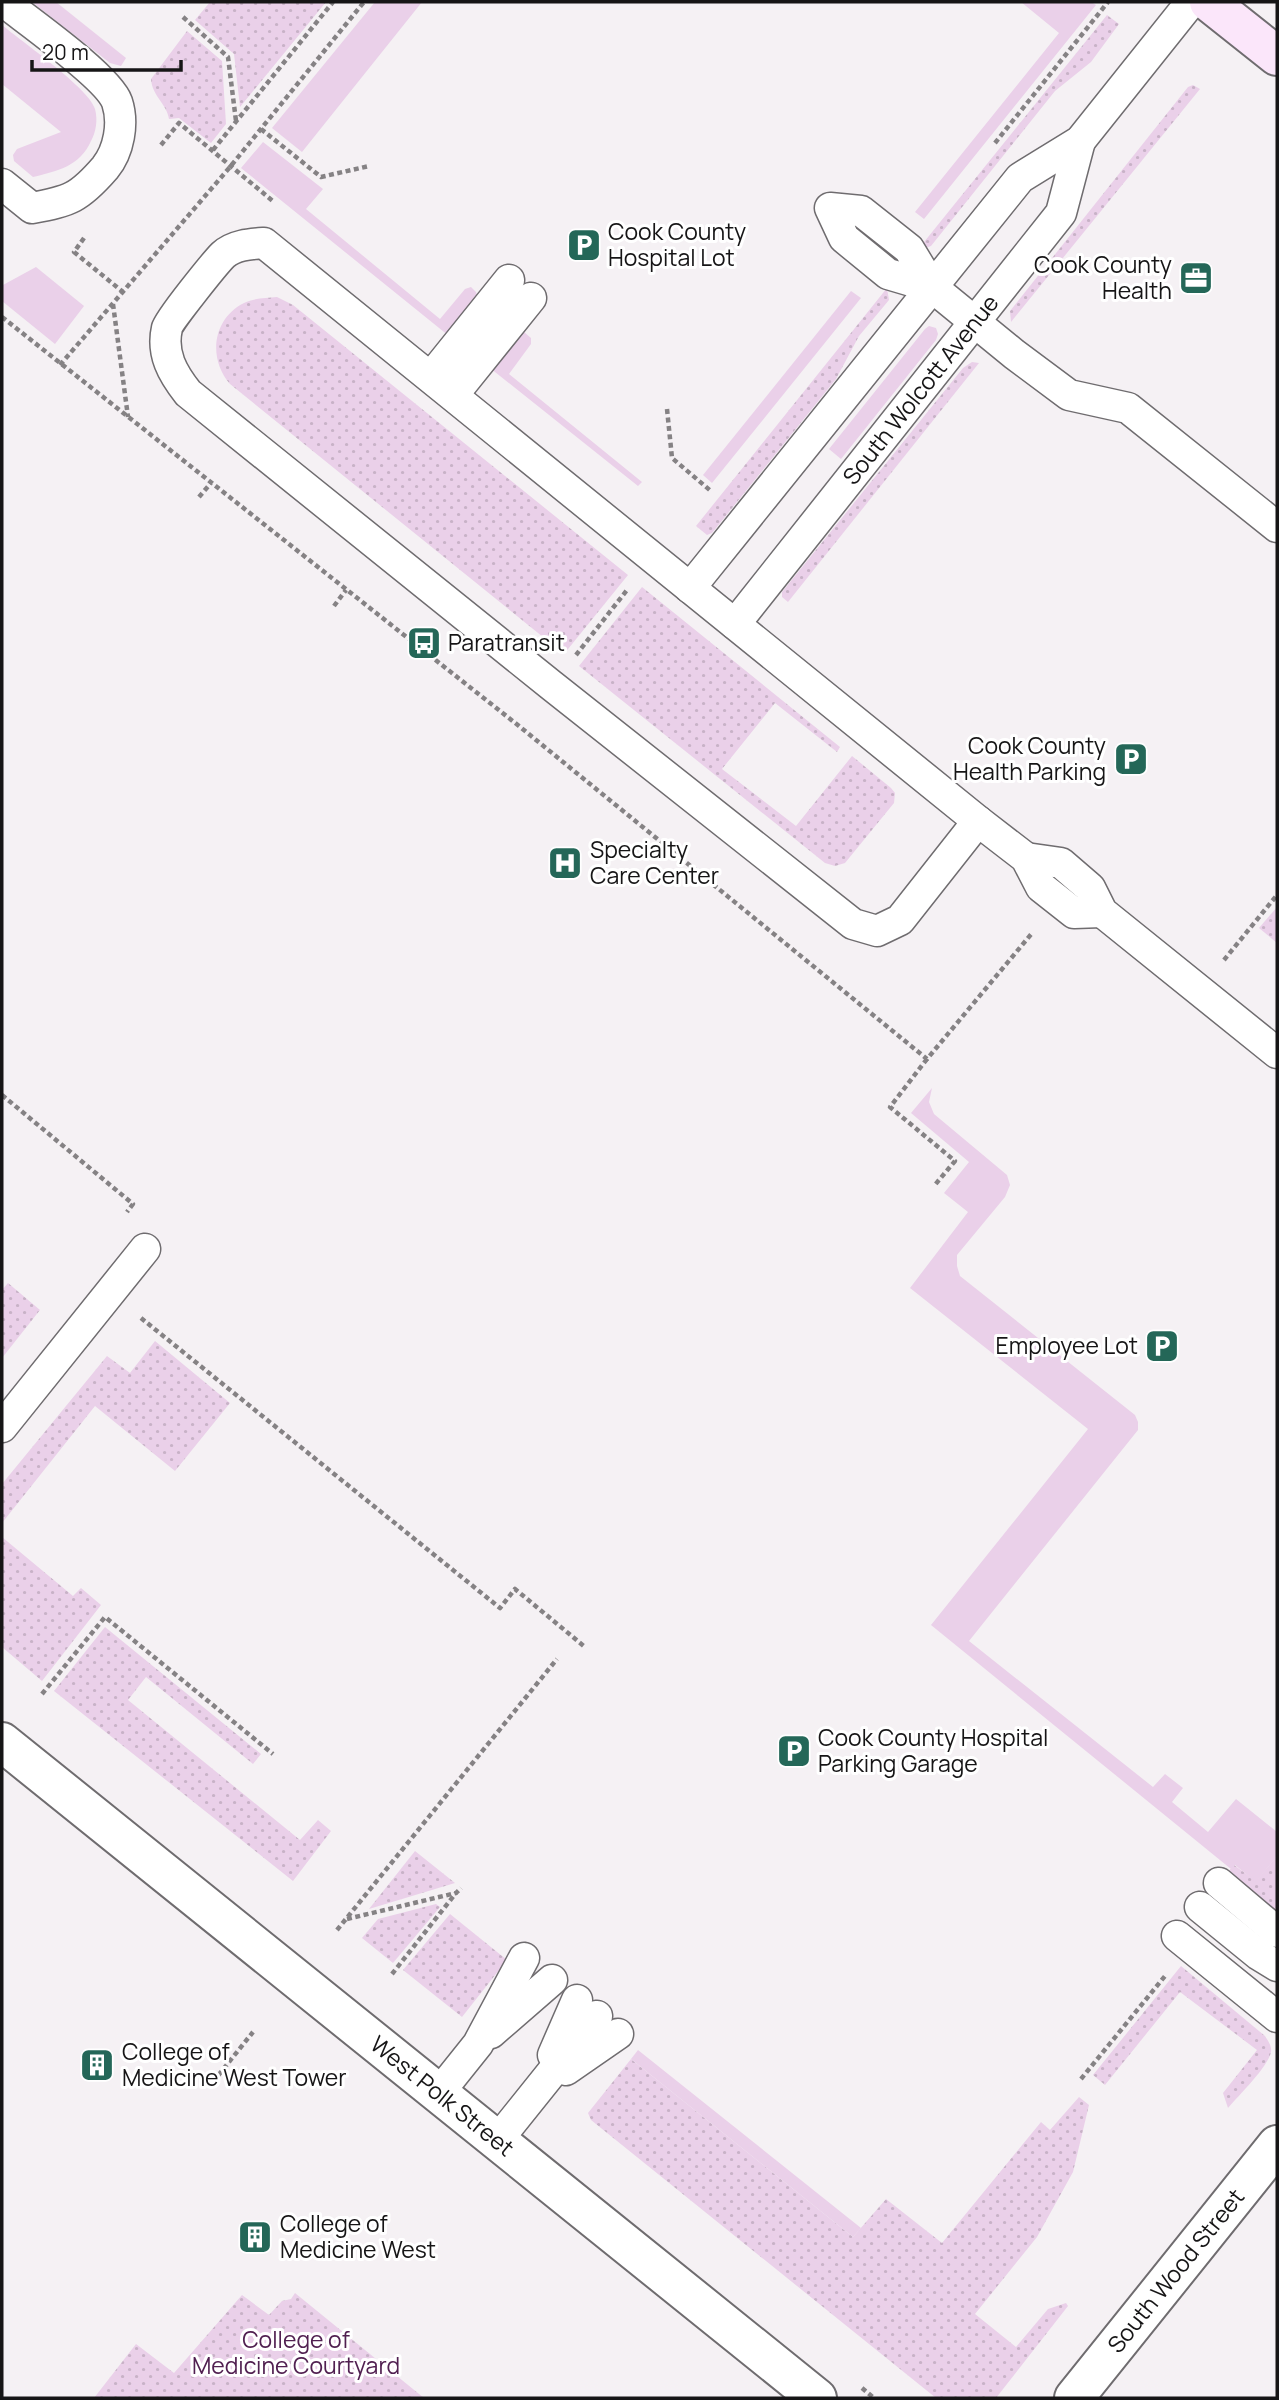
<svg xmlns="http://www.w3.org/2000/svg" width="1279" height="2400" viewBox="0 0 1279 2400" font-family="Manrope,sans-serif">
  <defs>
    <pattern id="grass-dots" width="8" height="8" patternUnits="userSpaceOnUse" patternTransform="scale(1.75)"><rect width="8" height="8" fill="#ead0e9"/><path d="M2 2h.1M6 6h.1" fill="none" stroke="#c8b2c7" stroke-width="1.8" stroke-linecap="round"/></pattern>
  </defs>
  <rect width="100%" height="100%" fill="#f5f1f4"/>
  <g fill="url(#grass-dots)">
    <path d="M 210,2 L 326,2 L 240,107 L 234,54 L 195,20 Z"/>
    <path d="M 1107,15 L 1119,24 L 1091,62 L 1055,91 L 931,246 L 925,248 L 920,247 Z"/>
    <path d="M 187,31 L 222,61 L 226,124 L 211,143 L 179,118 L 169,119 C 167,104 152,96 151,79 Z"/>
    <path d="M 1193,85 L 1200,89 L 1011,322 L 1010,311 L 1188,87 Z"/>
    <path d="M 887,288 L 889,300 L 859,336 L 836,379 L 712,533 L 707,535 L 696,526 Z"/>
    <path d="M 277,297 L 293,305 L 628,575 L 564,654 L 230,384 C 208,359 212,319 244,303 C 254,298 266,298 277,297 Z"/>
    <path d="M 972,362 L 979,363 L 788,602 L 782,597 L 782,592 L 963,368 Z"/>
    <path d="M 642,587 L 840,747 L 837,752 L 775,703 L 722,769 L 796,826 L 852,756 L 891,788 L 895,793 L 894,803 L 845,863 L 835,866 L 825,863 L 579,666 Z"/>
    <path d="M 1277,907 L 1277,943 L 1259,928 Z"/>
    <path d="M 8,1283 L 40,1310 L 2,1358 L 2,1290 Z"/>
    <path d="M 155,1341 L 230,1403 L 175,1471 L 95,1406 L 2,1523 L 2,1484 L 107,1356 L 130,1373 Z"/>
    <path d="M 2,1537 L 73,1596 L 81,1588 L 101,1605 L 42,1681 L 2,1647 Z"/>
    <path d="M 105,1627 L 261,1754 L 253,1764 L 146,1677 L 128,1700 L 300,1840 L 318,1820 L 331,1831 L 293,1881 L 54,1691 Z"/>
    <path d="M 415,1851 L 455,1883 L 369,1909 Z"/>
    <path d="M 1277,1856 L 1277,1916 L 1226,1874 L 1234,1865 L 1256,1881 Z"/>
    <path d="M 436,1904 L 440,1907 L 393,1963 L 362,1938 L 378,1919 Z"/>
    <path d="M 450,1914 L 507,1960 L 462,2017 L 403,1970 Z"/>
    <path d="M 1181,1966 L 1265,2036 C 1268,2041 1272,2046 1271,2052 C 1268,2067 1239,2095 1228,2108 L 1223,2093 L 1257,2050 L 1180,1992 L 1105,2085 L 1093,2075 Z"/>
    <path d="M 631,2059 L 853,2237 L 886,2199 L 942,2243 L 1041,2122 L 1050,2130 L 1079,2097 L 1089,2105 L 1073,2172 L 1037,2237 L 975,2314 L 1016,2347 L 1048,2309 L 1066,2303 L 1068,2306 L 996,2398 L 936,2398 L 591,2120 L 588,2113 Z"/>
    <path d="M 295,2293 L 424,2398 L 94,2398 L 136,2344 L 174,2373 L 242,2295 L 269,2315 L 282,2301 L 291,2299 Z"/>
  </g>
  <g fill="#ead0e9">
    <path d="M 32,2 L 56,2 L 126,58 L 121,66 L 110,63 Z"/>
    <path d="M 375,2 L 422,2 L 302,152 L 272,128 Z"/>
    <path d="M 1021,2 L 1091,2 L 1096,5 L 924,219 L 915,212 L 1059,33 Z"/>
    <path d="M 2,25 C 21,41 90,89 95,109 C 98,120 96,132 91,141 C 80,166 58,171 33,177 L 14,161 L 13,155 L 17,149 L 61,132 L 2,84 Z"/>
    <path d="M 263,142 L 323,189 L 306,209 L 440,319 L 465,289 L 471,287 L 476,292 L 478,298 L 449,336 L 241,168 Z"/>
    <path d="M 36,267 L 84,306 L 55,344 L 2,301 L 3,285 Z"/>
    <path d="M 851,291 L 861,298 L 712,483 L 703,475 Z"/>
    <path d="M 929,326 L 936,328 L 938,334 L 936,340 L 841,459 L 829,449 L 925,329 Z"/>
    <path d="M 518,332 L 524,332 L 531,338 L 531,344 L 509,374 L 642,482 L 638,486 L 490,368 Z"/>
    <path d="M 932,1088 L 929,1102 L 934,1114 L 1007,1175 L 1010,1185 L 1005,1197 L 957,1255 L 957,1266 L 960,1276 L 1135,1415 L 1138,1422 L 1138,1430 L 969,1641 L 1153,1787 L 1165,1774 L 1183,1788 L 1172,1802 L 1208,1832 L 1236,1799 L 1277,1832 L 1277,1856 L 1256,1882 L 1235,1865 L 1231,1869 L 931,1625 L 1088,1429 L 910,1288 L 968,1212 L 944,1193 L 969,1162 L 911,1113 Z"/>
    <path d="M 638,2050 L 861,2228 L 853,2237 L 631,2059 Z"/>
  </g>
  <g fill="none" stroke-linecap="round" stroke-linejoin="round">
    <g stroke="#6f6c6f" stroke-width="33">
      <g id="service">
        <path d="M 2,184 L 32,208 C 70,201 79,198 105,168 C 119,151 124,123 117,102 C 108,77 28,21 4,2"/>
        <path d="M 264,243 L 978,821 L 900,920 L 877,931 L 853,924 L 551,685 L 188,393 C 173,374 161,354 167,328 C 169,320 215,263 223,255 C 234,245 250,244 264,243 Z"/>
        <path d="M 932,287 L 888,274 L 844,238 L 830,208 L 861,211 L 909,249 L 932,287 L 1014,354 L 1069,395 L 1128,408 L 1277,527"/>
        <path d="M 431,377 L 509,280"/>
        <path d="M 453,395 L 531,298"/>
        <path d="M 690,588 L 1020,178 L 1080,141 L 1191,2"/>
        <path id="s1" d="M 735,624 L 1061,213 L 1080,141"/>
        <path d="M 978,821 L 1026,858 L 1041,887 L 1074,913 L 1102,912"/>
        <path d="M 1026,858 L 1061,863 L 1090,888 L 1102,912 L 1277,1053"/>
        <path d="M 2,1427 L 145,1249"/>
        <path d="M 1219,1883 L 1277,1932"/>
        <path d="M 1200,1907 L 1259,1955 L 1277,1966"/>
        <path d="M 1177,1936 L 1277,2017"/>
        <path d="M 491,2033 L 552,1980"/>
        <path d="M 553,2055 L 577,2000"/>
        <path d="M 566,2070 L 618,2034"/>
        <path d="M 438,2094 L 478,2044 L 524,1958"/>
        <path d="M 496,2142 L 597,2016"/>
      </g>
    </g>
    <g stroke="#6f6c6f" stroke-width="42">
      <g id="minor">
        <path id="s2" d="M 2,1742 L 817,2398"/>
      </g>
    </g>
    <g stroke="#6f6c6f" stroke-width="42">
      <g id="tertiary">
        <path id="s3" d="M 1074,2398 L 1277,2145"/>
      </g>
    </g>
    <g stroke="#6f6c6f" stroke-width="42">
      <path id="secondary" d="M 1209,2 L 1277,56"/>
    </g>
    <g stroke="#858284" stroke-width="4.5" stroke-dasharray="5 3.5" stroke-linecap="butt">
      <path d="M 183,17 L 228,57 L 236,121"/>
      <path d="M 261,129 L 321,177 L 369,166"/>
      <path d="M 995,143 L 1108,2"/>
      <path d="M 161,145 L 179,123 L 274,202"/>
      <path d="M 213,150 L 333,2"/>
      <path d="M 84,238 L 74,252 L 123,292"/>
      <path d="M 113,304 L 128,417"/>
      <path d="M 2,317 L 519,726 L 927,1059 L 1033,932"/>
      <path d="M 60,365 L 230,167 L 364,2"/>
      <path d="M 667,409 L 672,458 L 712,492"/>
      <path d="M 199,497 L 211,483"/>
      <path d="M 334,606 L 346,590"/>
      <path d="M 576,655 L 627,590"/>
      <path d="M 1224,960 L 1277,895"/>
      <path d="M 927,1059 L 890,1107 L 955,1161 L 934,1186"/>
      <path d="M 2,1095 L 133,1204 L 127,1212"/>
      <path d="M 141,1318 L 500,1608 L 515,1589 L 585,1647"/>
      <path d="M 42,1694 L 105,1617 L 273,1754"/>
      <path d="M 347,1919 L 456,1893 L 461,1888"/>
      <path d="M 337,1930 L 557,1659"/>
      <path d="M 392,1974 L 456,1893"/>
      <path d="M 1081,2079 L 1165,1976"/>
      <path d="M 213,2082 L 253,2032"/>
      <path d="M 862,2388 L 874,2398"/>
    </g>
    <use href="#service" stroke="#fff" stroke-width="30"/>
    <use href="#minor" stroke="#fff" stroke-width="38"/>
    <use href="#tertiary" stroke="#fff" stroke-width="38"/>
    <use href="#secondary" stroke="#fbe6fa" stroke-width="38"/>
  </g>
  <defs>
    <g id="parking-square" transform="scale(1.75)"><rect x="-9" y="-9" width="18" height="18" rx="4" fill="#246758" stroke="#fff"/><path d="M-3.5-5.5H1a3.5 3.5 0 0 1 0 7H-1V5.5H-3.5ZM-1-3.4V-.6H.8a1.4 1.4 0 0 0 0-2.8Z" fill="#fff"/></g>
    <g id="office-square" transform="scale(1.75)"><rect x="-9" y="-9" width="18" height="18" rx="4" fill="#246758" stroke="#fff"/><path d="M-6-3h4V-5.5h4V-3h4V5H-6ZM-1-4.5V-3h2v-1.5ZM-6 0V1H6V0Z" fill="#fff"/></g>
    <g id="bus-square" transform="scale(1.75)"><rect x="-9" y="-9" width="18" height="18" rx="4" fill="#246758" stroke="#fff"/><path d="M-5-6H5V4H4V6H2V4H-2V6H-4V4H-5ZM-3.5-4V0h7V-4ZM-3.5 1.2v1.5H-2V1.2ZM2 1.2v1.5H3.5V1.2Z" fill="#fff"/></g>
    <g id="hospital-square" transform="scale(1.75)"><rect x="-9" y="-9" width="18" height="18" rx="4" fill="#246758" stroke="#fff"/><path d="M-5-5h3v3.5h4V-5h3V5h-3V1.5h-4V5h-3Z" fill="#fff"/></g>
    <g id="building-square" transform="scale(1.75)"><rect x="-9" y="-9" width="18" height="18" rx="4" fill="#246758" stroke="#fff"/><path d="M-4-6H4V6H1V3H-1V6H-4ZM-2.5-4.3h1.7v1.8h-1.7ZM.8-4.3h1.7v1.8H.8ZM-2.5-1h1.7V.8h-1.7ZM.8-1h1.7V.8H.8Z" fill="#fff"/></g>
  </defs>
  <g fill-rule="evenodd">
    <use href="#parking-square" x="584" y="245"/>
    <use href="#office-square" x="1196" y="278"/>
    <use href="#bus-square" x="424" y="643"/>
    <use href="#parking-square" x="1131" y="759"/>
    <use href="#hospital-square" x="565" y="863"/>
    <use href="#parking-square" x="1162" y="1346"/>
    <use href="#parking-square" x="794" y="1751"/>
    <use href="#building-square" x="97" y="2065"/>
    <use href="#building-square" x="255" y="2237"/>
  </g>
  <g text-anchor="middle" stroke-width="6" stroke-linejoin="round" paint-order="stroke">
    <g font-size="23" fill="#161516" stroke="#fff" text-anchor="start">
      <text x="608" y="240">Cook County<tspan x="608" dy="26">Hospital Lot</tspan></text>
      <text x="1172" y="273" text-anchor="end">Cook County<tspan x="1172" dy="26">Health</tspan></text>
      <text x="448" y="651">Paratransit</text>
      <text x="1106" y="754" text-anchor="end">Cook County<tspan x="1106" dy="26">Health Parking</tspan></text>
      <text x="590" y="858">Specialty<tspan x="590" dy="26">Care Center</tspan></text>
      <text x="1138" y="1354" text-anchor="end">Employee Lot</text>
      <text x="818" y="1746">Cook County Hospital<tspan x="818" dy="26">Parking Garage</tspan></text>
      <text x="122" y="2060">College of<tspan x="122" dy="26">Medicine West Tower</tspan></text>
      <text x="280" y="2232">College of<tspan x="280" dy="26">Medicine West</tspan></text>
    </g>
    <g font-size="23" fill="#161516" stroke="#fff">
      <text dy="8" stroke="none"><textPath href="#s1" startOffset="299">South Wolcott Avenue</textPath></text>
      <text dy="8" stroke="none"><textPath href="#s2" startOffset="565">West Polk Street</textPath></text>
      <text dy="8" stroke="none"><textPath href="#s3" startOffset="163">South Wood Street</textPath></text>
    </g>
    <g font-size="23" fill="#512051" stroke="#fff">
      <text x="296" y="2348">College of<tspan x="296" dy="26">Medicine Courtyard</tspan></text>
    </g>
  </g>
  <rect width="1279" height="2400" fill="none" stroke="#161516" stroke-width="7"/>
  <path d="M32 60v10h149v-10" fill="none" stroke="#161516" stroke-width="3.5"/>
  <text x="42" y="60" font-size="21" fill="#161516" stroke="#ffffff" stroke-width="5" paint-order="stroke">20 m</text>
</svg>
